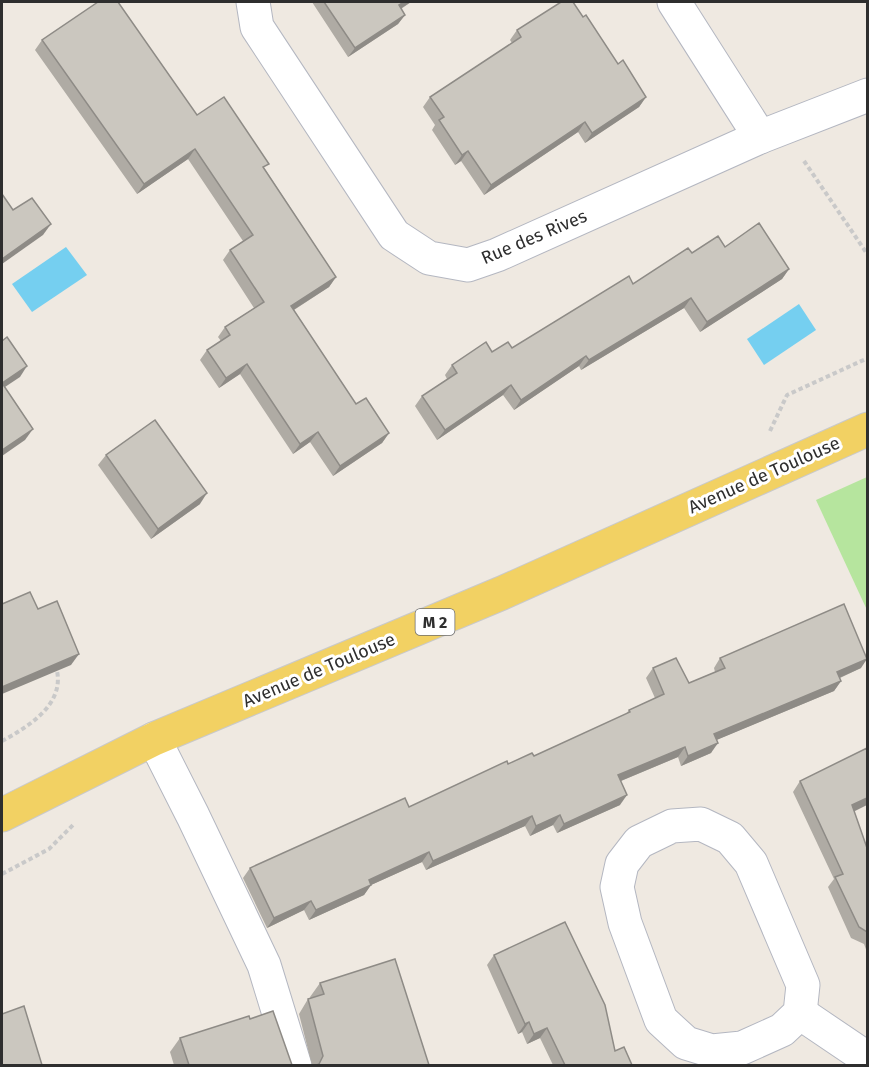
<svg xmlns="http://www.w3.org/2000/svg" width="869" height="1067" viewBox="0 0 869 1067" font-family="'Fira Sans',sans-serif">
  <rect width="100%" height="100%" fill="#efe9e1"/>
  <path fill="#b6e59e" d="M 867,477 L 867,610 L 816,500 Z"/>
  <g fill="#75cff0">
    <path d="M 66,247 L 87,275 L 32,312 L 12,284 Z"/>
    <path d="M 799,304 L 816,330 L 764,365 L 747,339 Z"/>
  </g>
  <g fill="none" stroke-linecap="round" stroke-linejoin="round">
    <g stroke="#b4b7c1" stroke-width="35">
      <g id="minor">
        <path d="M 253,2 L 257,27 L 394,235 L 429,258 L 468,265 L 497,255 L 760,137 L 868,95"/>
        <path d="M 674,2 L 760,137"/>
        <path d="M 154,739 L 193,816 L 264,965 L 295,1066"/>
        <path d="M 701,824 L 730,838 L 751,863 L 803,985 L 800,1013 L 782,1030 L 742,1048 L 712,1051 L 686,1043 L 661,1020 L 625,923 L 617,887 L 622,864 L 639,842 L 672,826 Z"/>
        <path d="M 800,1013 L 868,1059"/>
      </g>
    </g>
    <g stroke="#c9c9c9" stroke-width="35">
      <path id="primary" d="M 2,815 L 154,739 L 502,593 L 868,429"/>
    </g>
    <g stroke="#c9c9c9" stroke-width="4" stroke-dasharray="4.5 3" stroke-linecap="butt">
      <path d="M 804,161 L 868,255"/>
      <path d="M 770,431 L 787,395 L 868,358"/>
      <path d="M 2,741 C 28,727 64,705 57,671"/>
      <path d="M 2,874 L 49,849 L 74,824"/>
    </g>
    <use href="#minor" stroke="#fff" stroke-width="33"/>
    <use href="#primary" stroke="#f2d163" stroke-width="33"/>
  </g>
  <g fill="#afaba4">
    <path d="M 312,2 L 411,2 L 401,9 L 405,15 L 398,24 L 348,57 Z"/>
    <path d="M 583,17 L 618,64 L 646,97 L 639,107 L 585,143 L 578,132 L 484,195 L 461,161 L 455,165 L 432,130 L 435,125 L 423,107 L 430,97 L 512,43 L 510,40 L 517,30 Z"/>
    <path d="M 42,40 L 197,115 L 265,169 L 336,277 L 329,287 L 294,310 L 356,404 L 389,433 L 382,443 L 333,476 L 310,442 L 293,454 L 240,374 L 219,388 L 200,360 L 207,350 L 221,341 L 218,337 L 225,327 L 254,308 L 223,260 L 230,250 L 243,241 L 188,159 L 137,194 L 35,50 Z"/>
    <path d="M 725,247 L 789,269 L 782,279 L 700,332 L 684,308 L 581,370 L 579,366 L 514,410 L 503,395 L 437,440 L 415,406 L 422,396 L 447,379 L 445,375 L 452,365 L 492,352 L 512,348 L 692,253 Z"/>
    <path d="M 106,455 L 200,504 L 151,539 L 98,465 Z"/>
    <path d="M 720,658 L 861,668 L 840,678 L 841,681 L 834,691 L 716,740 L 711,753 L 681,766 L 678,757 L 621,781 L 620,805 L 557,833 L 553,825 L 530,836 L 525,826 L 426,870 L 422,862 L 371,885 L 364,895 L 309,920 L 304,910 L 267,928 L 243,878 L 250,868 L 409,807 L 508,764 L 534,756 L 626,714 L 629,710 L 655,698 L 646,678 L 653,668 L 689,683 L 715,672 L 714,668 Z"/>
    <path d="M 800,781 L 854,811 L 867,848 L 867,952 L 864,944 L 851,938 L 828,887 L 834,879 L 793,792 Z"/>
    <path d="M 494,955 L 615,1051 L 632,1065 L 553,1065 L 540,1038 L 527,1044 L 522,1032 L 518,1034 L 487,965 Z"/>
    <path d="M 320,983 L 429,1065 L 312,1065 L 299,1014 L 308,999 L 311,999 L 310,997 Z"/>
    <path d="M 250,1019 L 292,1065 L 174,1065 L 170,1052 L 180,1038 Z"/>
  </g>
  <g fill="#8e8b86">
    <path d="M 404,2 L 411,2 L 392,14 L 399,5 Z"/>
    <path d="M 405,15 L 398,24 L 348,57 L 355,48 Z"/>
    <path d="M 646,97 L 639,107 L 585,143 L 592,133 Z"/>
    <path d="M 585,122 L 578,132 L 484,195 L 491,185 Z"/>
    <path d="M 195,149 L 188,159 L 137,194 L 144,184 Z"/>
    <path d="M 468,151 L 461,161 L 455,165 L 462,155 Z"/>
    <path d="M 51,224 L 43,235 L 2,264 L 2,259 Z"/>
    <path d="M 789,269 L 782,279 L 700,332 L 707,322 Z"/>
    <path d="M 336,277 L 329,287 L 284,316 L 291,306 Z"/>
    <path d="M 691,298 L 684,308 L 581,370 L 589,360 Z"/>
    <path d="M 586,356 L 579,366 L 514,410 L 521,400 Z"/>
    <path d="M 247,364 L 240,374 L 219,388 L 226,378 Z"/>
    <path d="M 27,366 L 20,377 L 2,389 L 2,383 Z"/>
    <path d="M 511,385 L 503,395 L 437,440 L 445,430 Z"/>
    <path d="M 33,429 L 25,440 L 2,456 L 2,450 Z"/>
    <path d="M 318,432 L 310,442 L 293,454 L 300,444 Z"/>
    <path d="M 389,433 L 382,443 L 333,476 L 340,466 Z"/>
    <path d="M 207,493 L 200,504 L 151,539 L 158,529 Z"/>
    <path d="M 79,654 L 71,665 L 2,694 L 2,687 Z"/>
    <path d="M 867,659 L 861,668 L 830,682 L 837,672 Z"/>
    <path d="M 841,681 L 834,691 L 707,744 L 714,734 Z"/>
    <path d="M 718,743 L 711,753 L 681,766 L 688,756 Z"/>
    <path d="M 685,747 L 678,757 L 611,785 L 618,775 Z"/>
    <path d="M 627,795 L 620,805 L 557,833 L 564,824 Z"/>
    <path d="M 867,798 L 867,805 L 845,816 L 852,805 Z"/>
    <path d="M 560,815 L 553,825 L 530,836 L 536,826 Z"/>
    <path d="M 532,816 L 525,826 L 426,870 L 433,861 Z"/>
    <path d="M 429,852 L 422,862 L 371,885 L 364,895 L 309,920 L 316,910 L 369,880 Z"/>
    <path d="M 311,901 L 304,910 L 267,928 L 274,918 Z"/>
    <path d="M 529,1022 L 522,1032 L 518,1034 L 525,1024 Z"/>
    <path d="M 547,1028 L 540,1038 L 527,1044 L 534,1034 Z"/>
  </g>
  <g fill="#cbc7bf" stroke="#8e8b86" stroke-width="1.5">
    <path d="M 98,2 L 118,2 L 197,115 L 224,97 L 269,164 L 263,167 L 336,277 L 291,306 L 356,404 L 366,398 L 389,433 L 340,466 L 318,432 L 300,444 L 247,364 L 226,378 L 207,350 L 230,335 L 225,327 L 264,302 L 230,250 L 253,235 L 195,149 L 144,184 L 42,40 Z"/>
    <path d="M 324,2 L 404,2 L 399,5 L 405,15 L 355,48 Z"/>
    <path d="M 561,2 L 573,2 L 583,17 L 586,15 L 618,64 L 623,60 L 646,97 L 592,133 L 585,122 L 491,185 L 468,151 L 462,155 L 439,120 L 444,117 L 430,97 L 521,37 L 517,30 Z"/>
    <path d="M 2,194 L 13,210 L 32,198 L 51,224 L 2,259 Z"/>
    <path d="M 759,223 L 789,269 L 707,322 L 691,298 L 589,360 L 586,356 L 521,400 L 511,385 L 445,430 L 422,396 L 457,373 L 452,365 L 486,342 L 492,352 L 508,342 L 512,348 L 629,276 L 633,284 L 688,248 L 692,253 L 718,236 L 725,247 Z"/>
    <path d="M 7,337 L 27,366 L 2,383 L 2,341 Z"/>
    <path d="M 2,383 L 33,429 L 2,450 Z"/>
    <path d="M 155,420 L 207,493 L 158,529 L 106,455 Z"/>
    <path d="M 30,592 L 38,609 L 57,601 L 79,654 L 2,687 L 2,604 Z"/>
    <path d="M 844,604 L 867,659 L 837,672 L 841,681 L 714,734 L 718,743 L 688,756 L 685,747 L 618,775 L 627,795 L 564,824 L 560,815 L 536,826 L 532,816 L 433,861 L 429,852 L 369,880 L 371,885 L 316,910 L 311,901 L 274,918 L 250,868 L 405,798 L 409,807 L 507,761 L 508,764 L 532,753 L 534,756 L 630,712 L 629,710 L 664,694 L 653,668 L 676,658 L 689,683 L 725,668 L 720,658 Z"/>
    <path d="M 867,748 L 867,798 L 852,805 L 867,848 L 867,932 L 859,927 L 835,877 L 843,874 L 800,781 Z"/>
    <path d="M 565,922 L 605,1005 L 615,1051 L 624,1047 L 632,1065 L 565,1065 L 547,1028 L 534,1034 L 529,1022 L 525,1024 L 494,955 Z"/>
    <path d="M 395,959 L 429,1065 L 317,1065 L 319,1064 L 323,1056 L 308,999 L 324,994 L 320,983 Z"/>
    <path d="M 24,1006 L 42,1065 L 2,1065 L 2,1014 Z"/>
    <path d="M 273,1011 L 292,1065 L 189,1065 L 180,1038 L 249,1016 L 250,1019 Z"/>
  </g>
  <g text-anchor="middle" stroke-width="6" stroke-linejoin="round" paint-order="stroke">
    <rect fill="#fff" stroke="#6d6d6d" stroke-width="1.5" x="415.5" y="609" width="39" height="26" rx="4.5"/>
    <g font-size="16" font-weight="bold" fill="#2e2e2e">
      <text x="435" y="628">M 2</text>
    </g>
    <g font-size="18" fill="#2e2e2e" stroke="#fff">
      <text transform="translate(534 237) rotate(-23)" y="6">Rue des Rives</text>
      <text transform="translate(764 475) rotate(-24)" y="6">Avenue de Toulouse</text>
      <text transform="translate(319 670) rotate(-23)" y="6">Avenue de Toulouse</text>
    </g>
  </g>
  <rect width="869" height="1067" fill="none" stroke="#2e2e2e" stroke-width="6"/>
</svg>
